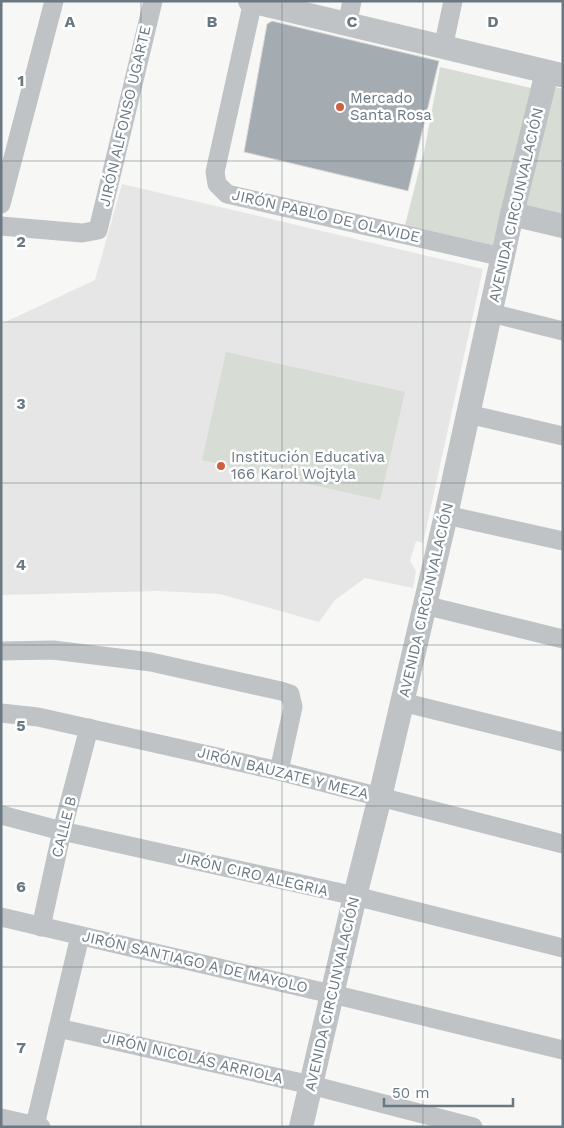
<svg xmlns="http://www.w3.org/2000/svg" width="564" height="1128" viewBox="0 0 564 1128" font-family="'Work Sans',sans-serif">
  <rect width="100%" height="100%" fill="#f7f7f5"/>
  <path fill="#e5e6e5" d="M 122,184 L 483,269 L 423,543 L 416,541 L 410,561 L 416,571 L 413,588 L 365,578 L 335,600 L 319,622 L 220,594 L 159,591 L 1,595 L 1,324 L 95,280 Z"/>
  <g fill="#d7dcd5">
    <path d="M 440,67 L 531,88 L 493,245 L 405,225 L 425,147 Z"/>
    <path d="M 551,86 L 563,89 L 563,221 L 524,212 Z"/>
    <path d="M 226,352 L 405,392 L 380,500 L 202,460 Z"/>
  </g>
  <path fill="#a5acb1" stroke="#d9d9d7" d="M 272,21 L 439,61 L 408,191 L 244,152 L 267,24 Z"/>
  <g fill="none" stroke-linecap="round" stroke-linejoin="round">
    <g stroke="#bfc3c6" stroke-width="19">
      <path d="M 253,1 L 215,172 L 217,184 L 227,194 L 503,257"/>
      <path d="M 347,25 L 352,1"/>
      <path d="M 443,48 L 453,1"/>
      <path d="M 1,204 L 54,1"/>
      <path d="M 1,226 L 82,233 L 98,230 L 153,1"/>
      <path d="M 491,313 L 563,331"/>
      <path d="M 468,414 L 563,436"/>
      <path d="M 446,515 L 563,541"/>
      <path d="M 424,605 L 563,639"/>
      <path d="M 1,651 L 53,650 L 151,662 L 281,691 L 290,694 L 293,707 L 279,771"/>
      <path d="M 402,702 L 563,742"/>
      <path d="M 1,713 L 38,717 L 279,771 L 563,844"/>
      <path d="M 1,815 L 62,831 L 355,896 L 563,948"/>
      <path d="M 1,917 L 353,999 L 563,1050"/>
      <path d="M 41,927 L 62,831 L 89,728"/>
      <path d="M 58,1028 L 311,1085 L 473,1127"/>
      <path d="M 1,1118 L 41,1127"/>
      <path d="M 35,1125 L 80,936"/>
    </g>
    <g stroke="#bfc3c6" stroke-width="24">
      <path d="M 250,1 L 561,75"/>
      <path d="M 512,214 L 563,226"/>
      <path d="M 301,1127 L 355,896 L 380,797 L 446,515 L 512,214 L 547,72"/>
    </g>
  </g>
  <path fill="none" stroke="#6a7882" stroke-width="1" stroke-opacity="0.55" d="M 141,1 L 141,1127M 282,1 L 282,1127M 423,1 L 423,1127M 1,161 L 563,161M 1,322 L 563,322M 1,483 L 563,483M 1,645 L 563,645M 1,806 L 563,806M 1,967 L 563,967"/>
  <g fill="#cf5f3e" stroke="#fff" stroke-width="2">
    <circle cx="340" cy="107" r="5"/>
    <circle cx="221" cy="466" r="5"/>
  </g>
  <g text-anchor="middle" stroke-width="5" stroke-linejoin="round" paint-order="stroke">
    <g font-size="15" fill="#6a7882" stroke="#fff" text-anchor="start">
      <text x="350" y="103">Mercado<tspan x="350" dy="17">Santa Rosa</tspan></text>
      <text x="231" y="462">Institución Educativa<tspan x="231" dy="17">166 Karol Wojtyla</tspan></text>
    </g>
    <g font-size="15" fill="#6a7882" stroke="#fff">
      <text transform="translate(125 116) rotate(-77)" y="5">JIRÓN ALFONSO UGARTE</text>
      <text transform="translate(516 205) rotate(-77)" y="5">AVENIDA CIRCUNVALACIÓN</text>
      <text transform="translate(326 216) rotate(13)" y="5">JIRÓN PABLO DE OLAVIDE</text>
      <text transform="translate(426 600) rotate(-77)" y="5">AVENIDA CIRCUNVALACIÓN</text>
      <text transform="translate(283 773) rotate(14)" y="5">JIRÓN BAUZATE Y MEZA</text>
      <text transform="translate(64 827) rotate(-76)" y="5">CALLE B</text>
      <text transform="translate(253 874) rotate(13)" y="5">JIRÓN CIRO ALEGRIA</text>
      <text transform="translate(195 962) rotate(13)" y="5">JIRÓN SANTIAGO A DE MAYOLO</text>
      <text transform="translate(332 994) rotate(-77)" y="5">AVENIDA CIRCUNVALACIÓN</text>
      <text transform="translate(193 1058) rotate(13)" y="5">JIRÓN NICOLÁS ARRIOLA</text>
    </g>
  </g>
  <g font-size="16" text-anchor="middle" font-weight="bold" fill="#6a7882" stroke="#fff" stroke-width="5" stroke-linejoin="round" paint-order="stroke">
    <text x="70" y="27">A</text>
    <text x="212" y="27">B</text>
    <text x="352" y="27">C</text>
    <text x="493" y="27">D</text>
    <text x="21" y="86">1</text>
    <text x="21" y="247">2</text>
    <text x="21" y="409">3</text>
    <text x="21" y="570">4</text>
    <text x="21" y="731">5</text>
    <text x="21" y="892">6</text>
    <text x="21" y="1053">7</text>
  </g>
  <rect width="564" height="1128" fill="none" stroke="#6a7882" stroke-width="5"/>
  <path d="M384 1098v8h129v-8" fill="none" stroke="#6a7882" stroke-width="2.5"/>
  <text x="392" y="1098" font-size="15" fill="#6a7882" stroke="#ffffff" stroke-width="4" paint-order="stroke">50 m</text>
</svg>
